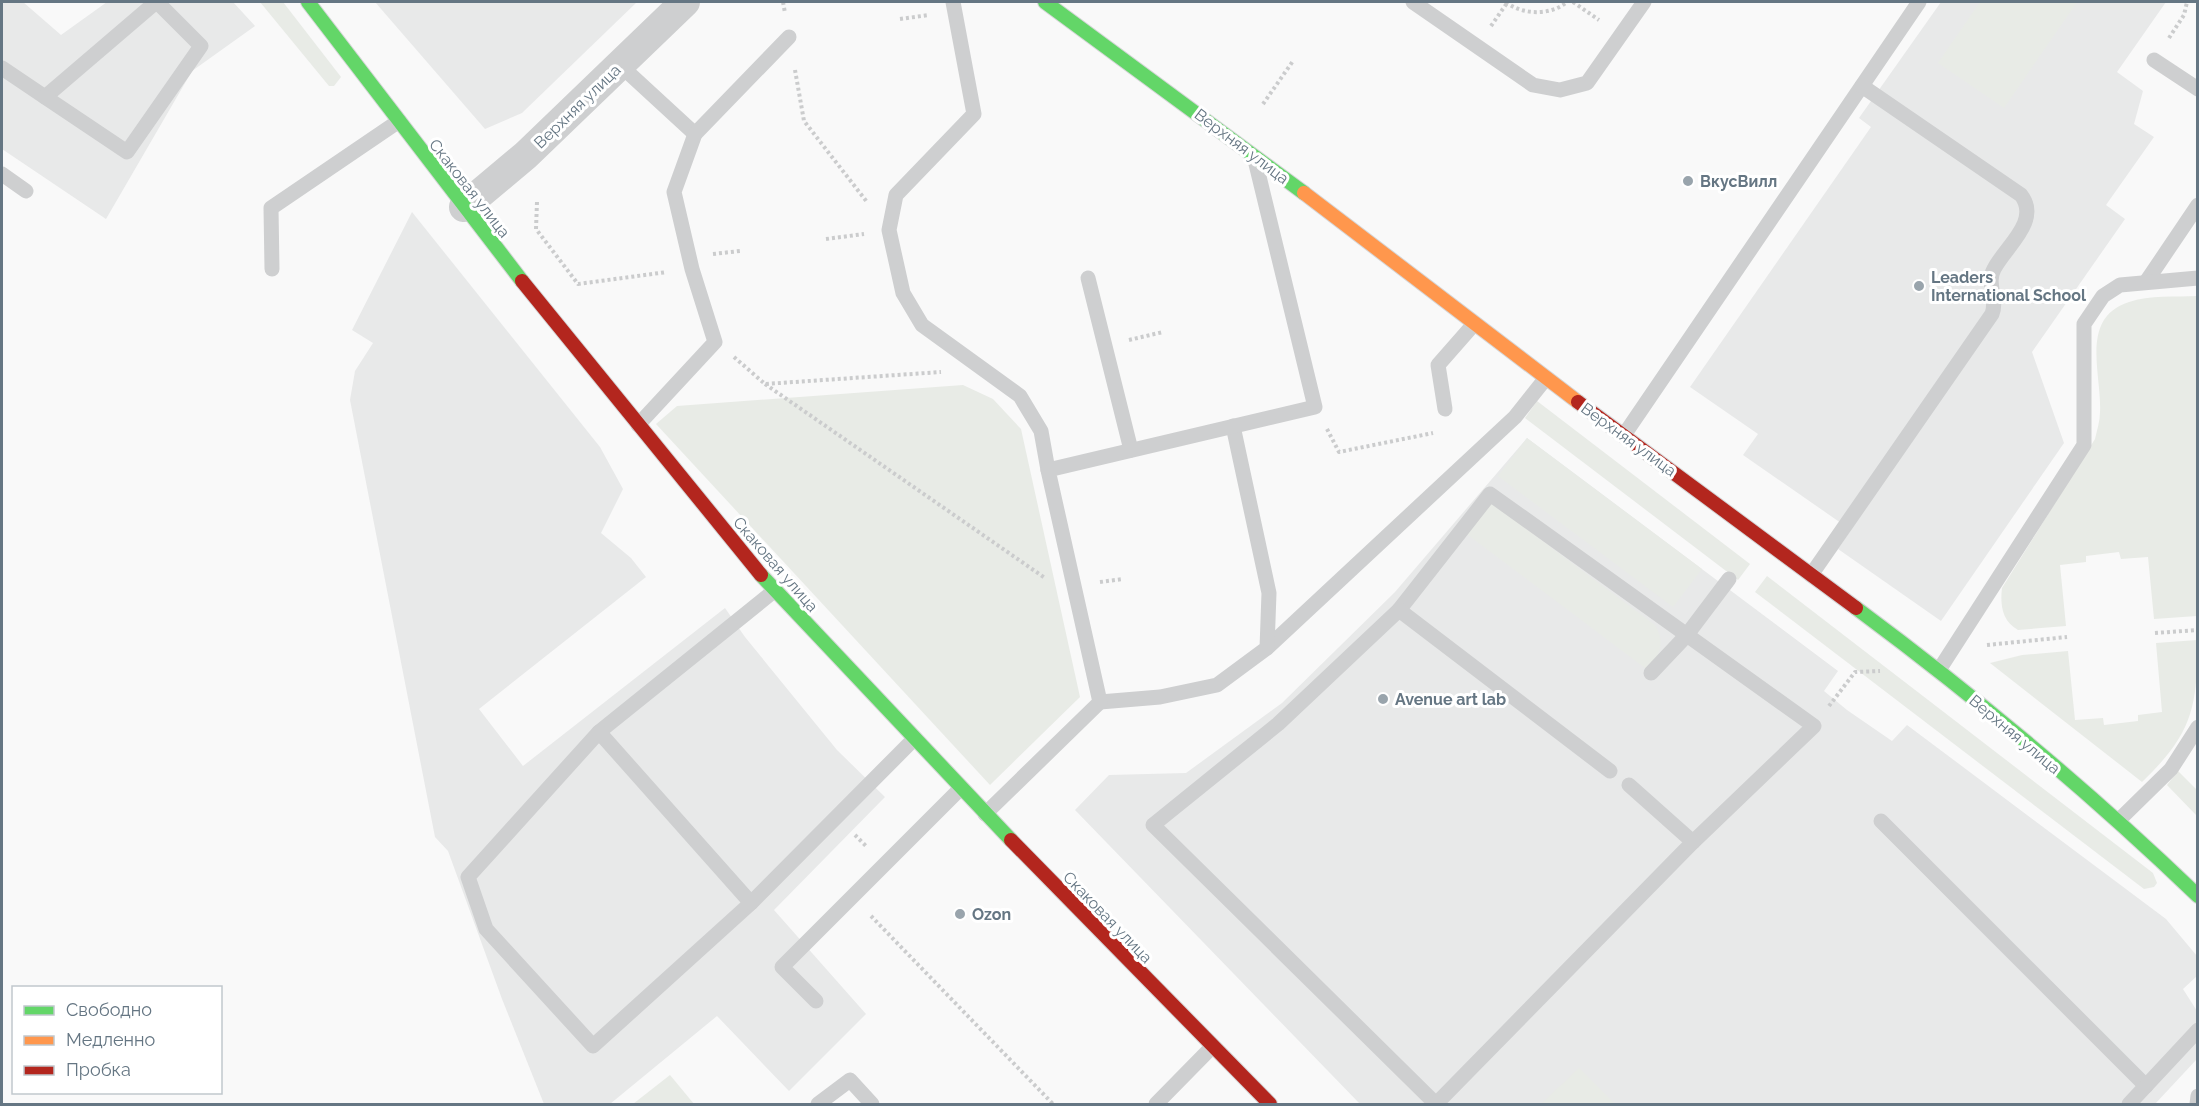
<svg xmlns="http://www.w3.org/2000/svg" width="2199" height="1106" viewBox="0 0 2199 1106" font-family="Raleway,sans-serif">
  <rect width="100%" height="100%" fill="#f9f9f9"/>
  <g fill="#e8e9e9">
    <path d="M 2,2 L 23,2 L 61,35 L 107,2 L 233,2 L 255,26 L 192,71 L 106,219 L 2,149 Z"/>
    <path d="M 375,2 L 637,2 L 522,113 L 485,129 Z"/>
    <path d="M 1941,2 L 2166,2 L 2117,72 L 2143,91 L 2134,124 L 2154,137 L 2106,205 L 2125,219 L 2032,352 L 2064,443 L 1941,621 L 1838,549 L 1851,530 L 1743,455 L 1758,434 L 1690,387 L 1871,127 L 1859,118 Z"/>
    <path d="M 412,212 L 600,447 L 623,489 L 601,533 L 631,558 L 646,577 L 479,709 L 523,766 L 725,608 L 745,637 L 837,750 L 885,797 L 774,910 L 866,1014 L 789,1091 L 717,1016 L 610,1104 L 544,1104 L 502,999 L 448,851 L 435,837 L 350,400 L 355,371 L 373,343 L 352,330 Z"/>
    <path d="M 1527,438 L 1838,671 L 1824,691 L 1847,710 L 1892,741 L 1907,725 L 2166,919 L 2197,956 L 2197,976 L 2183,989 L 2197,1011 L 2197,1059 L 2155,1104 L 1360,1104 L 1075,810 L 1109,775 L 1186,773 L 1282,703 L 1395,592 Z"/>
  </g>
  <g fill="#e8ebe6">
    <path d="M 260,2 L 283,2 L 341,77 L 334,86 L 329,86 Z"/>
    <path d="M 1980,2 L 2077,2 L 2004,108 L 1938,63 Z"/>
    <path d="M 2197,296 L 2197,616 L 2154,619 L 2148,557 L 2121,559 L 2119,552 L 2086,556 L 2086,562 L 2060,565 L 2066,626 L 2018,630 C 2002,621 2000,605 2002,588 L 2095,439 C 2097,430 2100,421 2100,412 C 2102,374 2079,318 2129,302 C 2149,295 2176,297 2197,296 Z"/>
    <path d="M 963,385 L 993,399 L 1021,429 L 1080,697 L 990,785 L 656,424 L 677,406 Z"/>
    <path d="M 1537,401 L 1750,564 L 1738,580 L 1525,418 Z"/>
    <path d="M 1527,438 L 1702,569 L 1673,607 L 1498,476 Z"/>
    <path d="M 1481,495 L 1655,625 C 1666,643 1659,655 1649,671 L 1456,526 Z"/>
    <path d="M 1767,576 L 2153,873 L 2157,883 L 2154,887 L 2144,889 L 1755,592 Z"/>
    <path d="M 2197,640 C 2198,707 2192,734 2142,782 L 1990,663 L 2022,655 L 2068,651 L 2075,720 L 2103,718 L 2104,725 L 2138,721 L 2138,715 L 2162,712 L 2156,643 Z"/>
    <path d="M 2178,771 L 2197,790 L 2197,816 L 2167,785 Z"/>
    <path d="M 1579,1068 L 1615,1104 L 1541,1104 Z"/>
    <path d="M 670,1075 L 694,1104 L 633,1104 Z"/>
  </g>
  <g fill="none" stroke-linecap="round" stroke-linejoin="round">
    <g stroke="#d5d6d7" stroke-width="16">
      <g id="fast">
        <path d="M 308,2 L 522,281"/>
        <path d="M 1045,2 L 1304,193"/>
        <path d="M 761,575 L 1011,840"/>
        <path d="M 1856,608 C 1976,697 2090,792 2198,896"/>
      </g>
    </g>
    <g stroke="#d5d6d7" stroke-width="16">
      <path id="slow" d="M 1304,193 L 1578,402"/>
    </g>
    <g stroke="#d5d6d7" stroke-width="16">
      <g id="jam">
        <path d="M 522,281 L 761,575"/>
        <path d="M 1578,402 L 1856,608"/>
        <path d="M 1011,840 L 1270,1104"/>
      </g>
    </g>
    <g stroke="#cbcccd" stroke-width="4" stroke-dasharray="3 3" stroke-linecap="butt">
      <path d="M 783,2 L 785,13"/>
      <path d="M 1506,2 C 1522,15 1550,16 1567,2"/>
      <path d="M 1573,2 L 1599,20"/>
      <path d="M 900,19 L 929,15"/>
      <path d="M 1491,26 L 1507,3"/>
      <path d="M 2169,38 L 2184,15 L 2187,2"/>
      <path d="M 795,70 L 804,121 L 867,202"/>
      <path d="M 1263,104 L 1293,61"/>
      <path d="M 537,202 L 536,229 L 578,284 L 667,272"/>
      <path d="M 826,239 L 864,234"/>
      <path d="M 713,254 L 740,251"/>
      <path d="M 1129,340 L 1163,332"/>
      <path d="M 734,357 L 765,384 L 941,372"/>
      <path d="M 765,384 L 1045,578"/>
      <path d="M 1327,429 L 1339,452 L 1433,433"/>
      <path d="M 1100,582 L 1123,579"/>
      <path d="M 2155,633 L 2198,630"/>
      <path d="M 1987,645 L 2067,637"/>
      <path d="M 1829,706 L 1855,672 L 1880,671"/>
      <path d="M 855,835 L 867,847"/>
      <path d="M 871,916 L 1053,1104"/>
    </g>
    <g stroke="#cecfd0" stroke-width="15">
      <path d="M 953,2 L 974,114 L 896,195 L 889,230 L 903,293 L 922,325 L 1020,396 L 1041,431 L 1048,470"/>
      <path d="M 1413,2 L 1533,85 L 1560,90 L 1587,83 L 1644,2"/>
      <path d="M 2154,60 L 2198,89"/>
      <path d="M 620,65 L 695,134"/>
      <path d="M 2,68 L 45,97 L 156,2"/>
      <path d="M 45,97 L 127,152 L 201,46 L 157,2"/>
      <path d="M 2,174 L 26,191"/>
      <path d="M 272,269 L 271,208 L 399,121"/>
      <path d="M 1088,278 L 1131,450"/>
      <path d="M 2146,282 L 2198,205"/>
      <path d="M 1445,409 L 1438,365 L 1474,324"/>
      <path d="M 638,425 L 715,342 L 692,269 L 674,192 L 695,134 L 789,37"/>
      <path d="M 1624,435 L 1919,2"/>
      <path d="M 1811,575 L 1992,314 C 1998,299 1986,283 1994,269 C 2005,247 2041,221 2021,195 L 1862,86"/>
      <path d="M 774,591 L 599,732 L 468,877 L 486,929 L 593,1046 L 751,903 L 914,739"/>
      <path d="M 1399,610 L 1490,494 L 1814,726 L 1693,842"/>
      <path d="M 1267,648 L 1515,417 L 1546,378"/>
      <path d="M 1939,670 L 2084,445 L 2084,324 L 2103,296 L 2120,285 L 2198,278"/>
      <path d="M 1651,673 L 1686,636 L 1729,579"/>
      <path d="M 1100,702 L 1160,697 L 1217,685 L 1267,648 L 1269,593 L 1233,426"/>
      <path d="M 599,732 L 751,903"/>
      <path d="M 985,814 L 1100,702 L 1048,470 L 1315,407 L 1255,160"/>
      <path d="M 2119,820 L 2171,769 L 2198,727"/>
      <path d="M 1881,821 L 2146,1086"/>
      <path d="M 816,1001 L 782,967 L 961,788"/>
      <path d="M 818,1104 L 850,1080 L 872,1104"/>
      <path d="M 1156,1104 L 1212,1047"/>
      <path d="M 1436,1104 L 1153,825 L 1278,724 L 1399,610 L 1610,771"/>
      <path d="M 1436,1104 L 1693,842 L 1629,785"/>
      <path d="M 2129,1104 L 2198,1030"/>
      <path d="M 2197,1104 L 2198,1096"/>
    </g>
    <path stroke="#cecfd0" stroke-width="30" d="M 464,207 L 526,155 L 685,2"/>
    <use href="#fast" stroke="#63d668" stroke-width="14"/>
    <use href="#slow" stroke="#ff974d" stroke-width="14"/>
    <use href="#jam" stroke="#b3261e" stroke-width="14"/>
  </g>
  <g fill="#99a4ac" stroke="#fff" stroke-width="2">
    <circle cx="1688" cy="181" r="6"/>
    <circle cx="1919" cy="286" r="6"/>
    <circle cx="1383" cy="699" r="6"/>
    <circle cx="960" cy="914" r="6"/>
  </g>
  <g text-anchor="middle" stroke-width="6" stroke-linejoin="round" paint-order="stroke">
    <g font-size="16" fill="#657683" stroke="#fff">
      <text transform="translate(577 106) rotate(-44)" y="6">Верхняя улица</text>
      <text transform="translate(1242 146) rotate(37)" y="6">Верхняя улица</text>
      <text transform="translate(470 188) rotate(52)" y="6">Скаковая улица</text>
      <text transform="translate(1629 439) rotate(36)" y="6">Верхняя улица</text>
      <text transform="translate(776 564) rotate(49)" y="6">Скаковая улица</text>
      <text transform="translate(2015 734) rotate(40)" y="6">Верхняя улица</text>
      <text transform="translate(1108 917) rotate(46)" y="6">Скаковая улица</text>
    </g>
    <g font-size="16" font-weight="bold" fill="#657683" stroke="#fff" text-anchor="start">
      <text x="1700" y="187">ВкусВилл</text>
      <text x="1931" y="283">Leaders<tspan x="1931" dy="18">International School</tspan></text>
      <text x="1395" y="705">Avenue art lab</text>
      <text x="972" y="920">Ozon</text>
    </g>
  </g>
  <rect width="2199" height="1106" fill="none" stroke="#657683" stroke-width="6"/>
  <rect x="12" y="986" width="210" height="108" fill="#ffffff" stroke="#c1c8cd" stroke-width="1.5"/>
  <rect x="24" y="1006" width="30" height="9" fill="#63d668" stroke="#c1c8cd" stroke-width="1.5"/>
  <text x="66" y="1016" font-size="18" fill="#657683">Свободно</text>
  <rect x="24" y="1036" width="30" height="9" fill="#ff974d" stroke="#c1c8cd" stroke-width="1.5"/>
  <text x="66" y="1046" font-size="18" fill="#657683">Медленно</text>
  <rect x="24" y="1066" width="30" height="9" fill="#b3261e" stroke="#c1c8cd" stroke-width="1.5"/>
  <text x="66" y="1076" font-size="18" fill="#657683">Пробка</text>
</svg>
